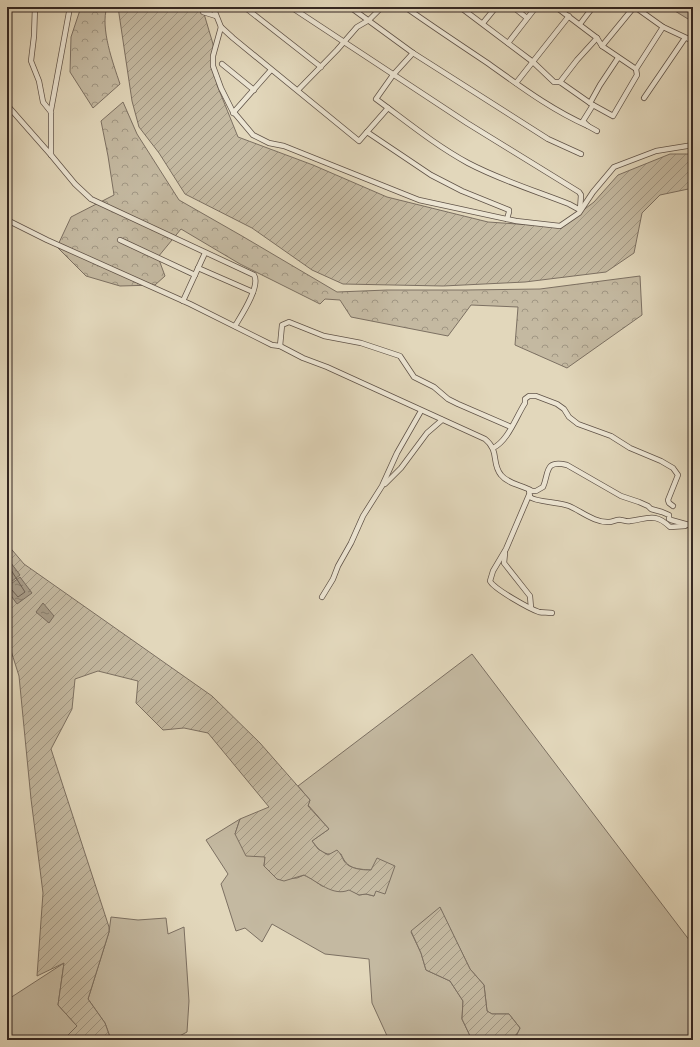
<svg xmlns="http://www.w3.org/2000/svg" width="700" height="1047" viewBox="0 0 700 1047" font-family="Alegreya,serif">
  <defs>
    <pattern id="forest-crowns" width="20" height="18" patternUnits="userSpaceOnUse"><rect width="20" height="18" fill="#c4b9a1"/><path d="M2 6a3 3 0 1 1 6 0M12 15a3 3 0 1 1 6 0" fill="none" stroke="#a09683"/></pattern>
    <pattern id="garden-furrows" width="10" height="10" patternUnits="userSpaceOnUse"><rect width="10" height="10" fill="#c4b9a1"/><path d="M-1 1l2-2M0 10L10 0M9 11l2-2" fill="none" stroke="#a09683"/></pattern>
    <pattern id="water-ripples" width="26" height="14" patternUnits="userSpaceOnUse"><rect width="26" height="14" fill="#a79b87"/><path d="M2 4q2-2 4 0t4 0M15 11q2-2 4 0t4 0" fill="none" stroke="#897e6e"/></pattern>
  </defs>
  <rect width="100%" height="100%" fill="#e2d7bb"/>
  <filter id="stains"><feTurbulence type="fractalNoise" baseFrequency=".005" numOctaves="4"/><feColorMatrix values="0 0 0 0 .2 0 0 0 0 .09 0 0 0 0 .02 0 0 0 .5 -.17"/></filter>
  <radialGradient id="worn" r=".72"><stop offset=".6" stop-color="#630" stop-opacity="0"/><stop offset="1" stop-color="#630" stop-opacity=".3"/></radialGradient>
  <g fill="#c4b9a1" stroke="#7c7062">
    <path d="M 670,7 L 693,7 L 693,22 L 670,8 Z"/>
    <path d="M 472,654 L 693,945 L 693,1040 L 514,1040 L 520,1028 L 509,1014 L 492,1014 L 487,1011 L 484,985 L 470,969 L 440,908 L 411,932 L 421,953 L 426,970 L 450,981 L 463,1001 L 462,1019 L 472,1040 L 386,1040 L 388,1038 L 372,1003 L 369,959 L 325,954 L 272,924 L 262,942 L 245,928 L 236,931 L 221,884 L 228,874 L 206,840 L 240,819 L 235,834 L 265,857 L 264,866 L 277,879 L 297,878 L 304,875 L 312,879 L 322,886 L 349,889 L 359,895 L 366,894 L 374,896 L 371,870 C 356,869 347,869 341,854 C 325,855 322,854 312,841 L 329,829 L 308,805 L 310,800 L 298,786 Z"/>
    <path d="M 111,917 L 138,920 L 166,918 L 168,934 L 184,927 L 189,1001 L 187,1032 L 172,1040 L 111,1040 L 105,1023 L 88,999 L 109,932 Z"/>
    <path d="M 64,963 L 58,1005 L 77,1026 L 63,1040 L 7,1040 L 7,1000 Z"/>
  </g>
  <g fill="url(#forest-crowns)" stroke="#7c7062">
    <path d="M 81,7 L 107,7 C 100,28 113,63 120,84 L 93,108 L 70,72 L 71,37 Z"/>
    <path d="M 123,102 L 137,134 L 179,200 L 242,236 L 337,292 L 387,290 L 466,290 L 540,289 L 640,276 L 642,315 L 567,368 L 515,345 L 518,307 L 471,305 L 448,336 L 351,317 L 340,300 L 325,299 L 320,304 L 240,264 L 181,229 L 158,257 L 165,276 L 155,285 L 120,286 L 86,276 L 57,247 L 71,217 L 114,195 L 108,156 L 101,121 Z"/>
  </g>
  <g fill="url(#garden-furrows)" stroke="#7c7062">
    <path d="M 118,7 L 202,7 L 213,44 L 217,85 L 238,137 L 313,165 L 387,197 L 488,222 L 561,227 L 594,202 L 618,175 L 670,154 L 693,154 L 693,188 L 660,195 L 642,213 L 634,253 L 606,272 L 525,282 L 443,286 L 343,284 L 312,270 L 252,228 L 185,194 L 159,153 L 139,127 L 132,101 Z"/>
    <path d="M 7,544 L 24,564 L 212,696 L 260,743 L 310,800 L 308,806 L 329,829 L 312,841 L 318,849 L 328,855 L 337,850 C 341,854 342,857 344,861 C 349,869 362,870 371,870 L 377,858 L 395,866 L 385,894 L 376,891 L 374,896 L 366,894 L 359,895 L 349,890 C 333,897 317,881 304,875 L 284,881 L 277,879 L 264,866 L 265,857 L 246,856 L 235,834 L 240,819 L 269,807 L 208,733 L 184,728 L 163,730 L 136,703 L 138,681 L 98,671 L 75,679 L 72,709 L 51,749 L 109,927 L 109,932 L 88,999 L 105,1023 L 111,1040 L 63,1040 L 77,1026 L 58,1005 L 64,963 L 37,976 L 43,893 L 31,799 L 19,676 L 7,638 Z"/>
    <path d="M 440,907 L 470,969 L 484,985 L 487,1011 L 492,1014 L 509,1014 L 520,1028 L 514,1040 L 472,1040 L 462,1019 L 463,1001 L 450,981 L 426,970 L 421,953 L 411,931 Z"/>
  </g>
  <g fill="url(#water-ripples)" stroke="#796d5f">
    <path d="M 11,563 L 20,575 L 7,585 L 7,567 Z"/>
    <path d="M 20,577 L 32,593 L 17,604 L 7,590 L 7,587 Z"/>
    <path d="M 43,603 L 54,616 L 49,623 L 36,612 Z"/>
  </g>
  <g fill="none" stroke-linecap="round" stroke-linejoin="round">
    <path stroke="#6e6154" stroke-width="1" d="M 7,569 L 11,570 L 25,592 L 18,597 L 11,589 L 7,588"/>
    <g stroke="#605348" stroke-width="6">
      <g id="minor">
        <path d="M 35,7 L 34,36 L 31,61 L 39,81 L 43,102 L 51,112"/>
        <path d="M 202,7 L 203,12 L 216,16"/>
        <path d="M 213,7 L 221,27 L 213,56 L 213,66 L 221,88 L 232,110 L 253,135 L 269,143 L 284,146 L 419,200 L 516,221 L 560,226 L 579,213 L 593,192 L 614,167 L 656,151 L 693,145"/>
        <path d="M 291,7 L 467,123 L 579,192 L 581,195 L 580,210 L 569,204 C 536,191 500,180 468,163 C 435,145 406,121 376,99 L 393,75 L 413,53"/>
        <path d="M 350,7 L 413,53 L 548,139 L 581,154"/>
        <path d="M 405,7 C 432,26 459,44 486,62 C 520,86 550,109 588,126"/>
        <path d="M 460,7 L 533,62 L 554,82 L 560,82 L 590,103"/>
        <path d="M 513,7 L 527,18"/>
        <path d="M 556,7 L 597,38 L 602,46 L 636,69"/>
        <path d="M 635,7 L 663,27 L 693,41"/>
        <path d="M 247,9 L 321,67"/>
        <path d="M 483,23 L 496,7"/>
        <path d="M 580,24 L 593,7"/>
        <path d="M 221,27 L 233,38 L 359,141 L 388,108"/>
        <path d="M 508,43 L 536,7"/>
        <path d="M 602,46 L 634,7"/>
        <path d="M 222,64 L 254,90"/>
        <path d="M 560,82 L 577,60 L 597,38"/>
        <path d="M 516,83 L 569,16"/>
        <path d="M 298,90 L 337,50 L 357,27 L 369,20 L 382,7"/>
        <path d="M 644,98 L 685,38"/>
        <path d="M 7,105 L 51,155 L 75,184 L 91,199 L 254,275 C 261,286 241,316 235,326"/>
        <path d="M 593,105 L 613,116 L 637,75 L 636,69 L 663,27"/>
        <path d="M 233,113 L 271,70"/>
        <path d="M 597,131 L 588,126 L 583,121 L 593,105 L 590,103 L 600,85 L 618,58"/>
        <path d="M 367,132 L 431,175 L 462,191 L 509,210 L 509,212 L 507,219"/>
        <path d="M 51,155 L 51,110 L 70,7"/>
        <path d="M 7,220 L 47,240 L 190,304 L 272,345 L 280,346 L 303,358 L 327,367 L 485,439 C 500,451 491,463 501,475 C 508,484 522,485 532,491 L 536,491 L 543,487 C 549,474 544,459 567,465 L 621,496 L 639,502 L 648,506 L 651,509 L 662,512 L 669,515 L 669,519 L 671,520 L 689,525 L 693,530"/>
        <path d="M 120,240 L 195,275"/>
        <path d="M 198,268 L 253,292"/>
        <path d="M 183,301 L 205,253"/>
        <path d="M 280,346 L 282,325 L 289,322 L 324,336 L 361,343 L 400,356 L 414,377 L 434,387 L 448,399 L 458,404 L 511,427"/>
        <path d="M 493,448 C 508,441 516,417 525,403 L 525,399 L 529,396 L 536,396 L 557,404 L 564,409 L 569,417 L 578,424 L 611,436 L 630,448 L 661,461 L 673,468 L 678,475 L 668,500 L 669,503 L 673,506"/>
        <path d="M 385,484 L 401,468 L 427,433 L 442,420"/>
        <path d="M 529,490 L 530,497 C 535,502 559,502 569,506 C 581,511 595,523 609,522 C 613,522 617,519 621,520 C 624,520 626,522 630,521 C 647,519 655,512 670,527 L 685,526"/>
        <path d="M 529,495 L 506,549 L 493,571 L 490,581 C 494,589 530,609 539,612 C 543,613 548,612 552,613"/>
        <path d="M 505,553 L 504,563 L 530,596 L 531,608"/>
        <path d="M 322,597 L 333,579 L 338,566 L 351,543 L 363,516 L 382,486 L 397,453 L 421,411"/>
      </g>
    </g>
    <use href="#minor" stroke="#ece5d3" stroke-width="4.5"/>
  </g>
  <rect width="700" height="1047" fill="none" stroke="#e2d7bb" stroke-width="24"/>
  <rect x="8" y="8" width="684" height="1031" fill="none" stroke="#342722" stroke-width="2"/>
  <rect x="12" y="12" width="676" height="1023" fill="none" stroke="#342722"/>
  <rect width="100%" height="100%" filter="url(#stains)"/>
  <rect width="100%" height="100%" fill="url(#worn)"/>
</svg>
